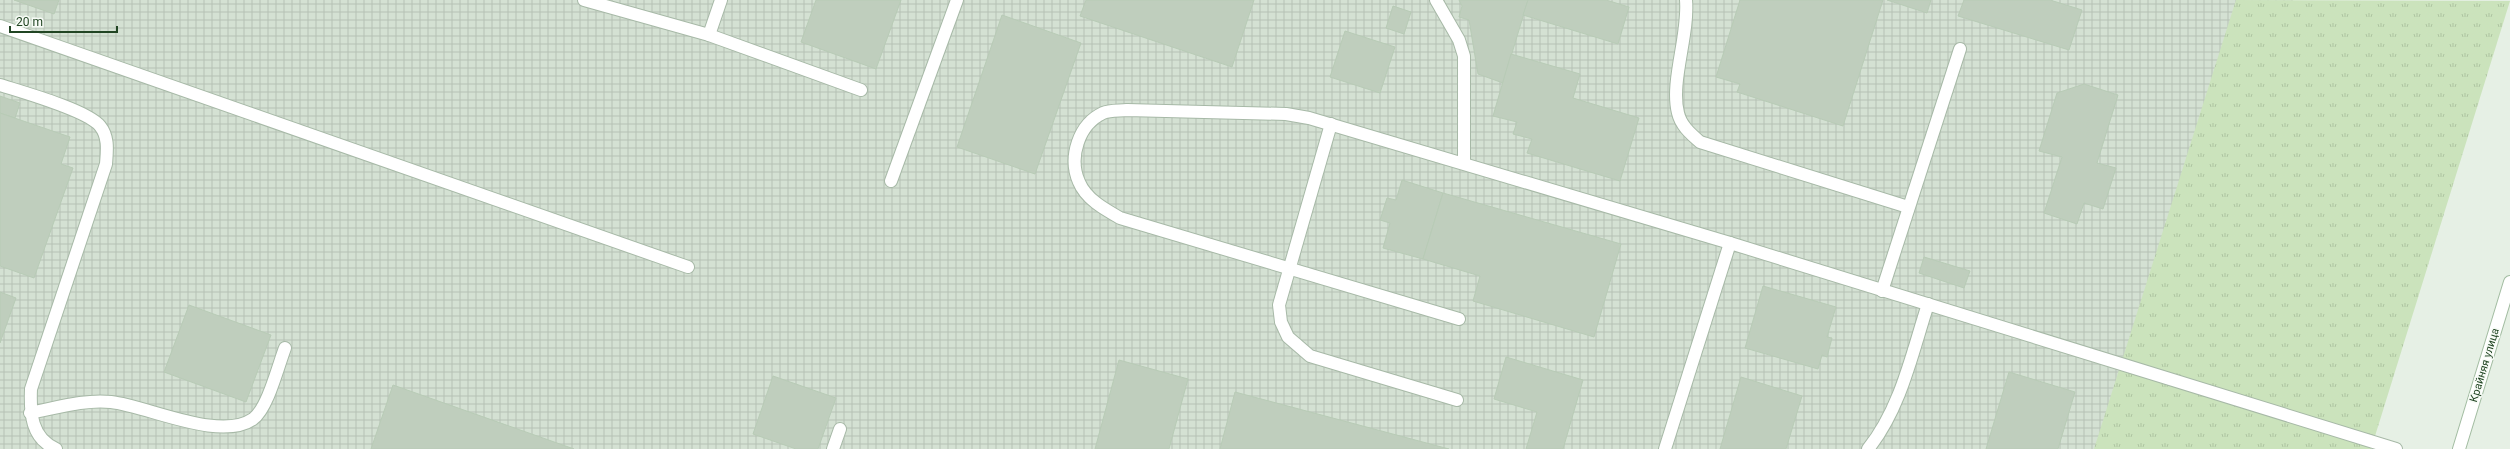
<svg xmlns="http://www.w3.org/2000/svg" width="2510" height="449" viewBox="0 0 2510 449" font-family="Roboto,sans-serif">
  <defs>
    <pattern id="industrial-grid" width="8" height="8" patternUnits="userSpaceOnUse"><rect width="8" height="8" fill="#d4e1d3"/><path d="M0 4h8M4 0v8" fill="none" stroke="#b6c2b5"/></pattern>
    <pattern id="grass-tufts" width="24" height="20" patternUnits="userSpaceOnUse"><rect width="24" height="20" fill="#cbe3bc"/><path d="M3 7l-1-3M5 7V3M7 7l1-3M15 17l-1-3M17 17v-4M19 17l1-3" fill="none" stroke="#aec4a1"/></pattern>
  </defs>
  <rect width="100%" height="100%" fill="#e6f0e5"/>
  <path fill="url(#industrial-grid)" d="M 0,0 L 2293,0 L 2144,449 L 0,449 Z"/>
  <path fill="url(#grass-tufts)" d="M 2236,0 L 2510,1 L 2371,449 L 2094,449 Z"/>
  <g fill="#bfcebd" stroke="#b8cbb6">
    <path d="M 14,0 L 59,0 L 54,14 Z"/>
    <path d="M 816,0 L 901,0 L 876,69 L 801,42 Z"/>
    <path d="M 1086,0 L 1254,0 L 1232,67 L 1080,16 Z"/>
    <path d="M 1459,0 L 1528,0 L 1503,83 L 1478,74 L 1469,20 L 1459,17 L 1462,6 Z"/>
    <path d="M 1528,0 L 1606,0 L 1629,7 L 1618,44 L 1523,15 Z"/>
    <path d="M 1740,0 L 1883,0 L 1843,126 L 1737,92 L 1740,84 L 1716,77 Z"/>
    <path d="M 1887,0 L 1931,0 L 1927,13 Z"/>
    <path d="M 1964,0 L 2050,0 L 2082,10 L 2069,50 L 1958,16 Z"/>
    <path d="M 1393,6 L 1411,12 L 1404,34 L 1386,28 Z"/>
    <path d="M 1002,15 L 1081,43 L 1035,174 L 957,147 Z"/>
    <path d="M 1345,31 L 1395,47 L 1380,93 L 1330,77 Z"/>
    <path d="M 1511,54 L 1580,74 L 1573,98 L 1639,118 L 1620,181 L 1527,153 L 1532,139 L 1513,134 L 1517,122 L 1493,116 Z"/>
    <path d="M 2084,84 L 2118,95 L 2097,163 L 2116,168 L 2103,209 L 2084,203 L 2077,224 L 2044,213 L 2062,157 L 2039,151 L 2057,93 Z"/>
    <path d="M 0,96 L 20,103 L 15,118 L 0,113 Z"/>
    <path d="M 0,113 L 70,137 L 61,164 L 73,168 L 34,278 L 0,266 Z"/>
    <path d="M 1402,180 L 1443,193 L 1423,259 L 1383,248 L 1390,223 L 1380,220 L 1387,198 L 1396,200 Z"/>
    <path d="M 1443,193 L 1621,244 L 1594,337 L 1473,301 L 1480,276 L 1423,259 Z"/>
    <path d="M 1924,257 L 1970,271 L 1964,288 L 1919,273 Z"/>
    <path d="M 1763,286 L 1836,307 L 1827,337 L 1832,338 L 1827,357 L 1822,355 L 1818,369 L 1745,348 Z"/>
    <path d="M 0,292 L 16,298 L 0,343 Z"/>
    <path d="M 189,305 L 271,335 L 246,402 L 164,372 Z"/>
    <path d="M 1506,357 L 1583,380 L 1563,449 L 1526,449 L 1537,412 L 1494,399 Z"/>
    <path d="M 1119,360 L 1188,379 L 1169,449 L 1095,449 Z"/>
    <path d="M 2009,372 L 2075,392 L 2058,449 L 1986,449 Z"/>
    <path d="M 773,376 L 836,398 L 818,449 L 796,449 L 753,434 Z"/>
    <path d="M 1741,377 L 1802,396 L 1786,449 L 1720,449 Z"/>
    <path d="M 393,385 L 574,449 L 371,449 Z"/>
    <path d="M 1235,392 L 1449,449 L 1220,449 Z"/>
  </g>
  <g fill="none" stroke-linecap="round" stroke-linejoin="round">
    <g stroke="#a7b9a7" stroke-width="14">
      <g id="service">
        <path d="M 584,0 L 709,35 L 861,90"/>
        <path d="M 1436,0 L 1459,40 L 1464,56 L 1464,163"/>
        <path d="M 1686,0 C 1689,35 1670,82 1678,113 C 1681,126 1691,134 1700,142 L 1908,207"/>
        <path d="M 0,26 L 688,267"/>
        <path d="M 709,35 L 721,0"/>
        <path d="M 0,85 C 22,92 87,110 100,126 C 109,137 107,151 106,164 L 31,389 C 30,413 31,438 56,449"/>
        <path d="M 1331,124 L 1279,305 L 1281,322 L 1288,337 L 1310,356 L 1457,400"/>
        <path d="M 891,181 L 957,0"/>
        <path d="M 1882,291 L 1960,49"/>
        <path d="M 1459,319 L 1120,218 C 1104,209 1086,199 1079,182 C 1068,157 1079,124 1103,113 C 1110,110 1120,111 1127,110 L 1286,114 L 1309,118 L 1730,243 L 2396,449"/>
        <path d="M 30,413 C 56,408 85,399 111,402 C 148,406 220,442 253,419 C 268,408 278,366 285,348"/>
        <path d="M 833,449 L 840,429"/>
        <path d="M 1665,449 L 1730,243"/>
        <path d="M 1868,449 C 1901,408 1912,353 1928,304"/>
      </g>
    </g>
    <g stroke="#a3bda2" stroke-width="14">
      <path id="secondary" d="M 2459,449 L 2510,282"/>
    </g>
    <use href="#service" stroke="#fff" stroke-width="12"/>
    <use href="#secondary" stroke="#fff" stroke-width="12"/>
  </g>
  <g text-anchor="middle" stroke-width="3" stroke-linejoin="round" paint-order="stroke">
    <g font-size="11" fill="#214523" stroke="#f7fbf6">
      <text transform="translate(2484 365) rotate(-73)" y="4">Крайняя улица</text>
    </g>
  </g>
  <path d="M10 26v6h107v-6" fill="none" stroke="#214523" stroke-width="2"/>
  <text x="16" y="26" font-size="12" fill="#214523" stroke="#f7fbf6" stroke-width="3" paint-order="stroke">20 m</text>
</svg>
